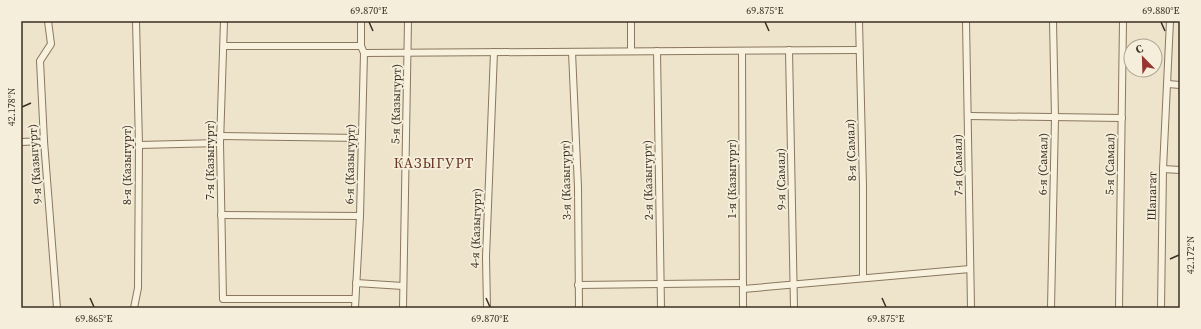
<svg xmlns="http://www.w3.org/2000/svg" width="1201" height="329" viewBox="0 0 1201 329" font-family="'Source Serif 4',serif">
  <rect width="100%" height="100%" fill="#ede4cb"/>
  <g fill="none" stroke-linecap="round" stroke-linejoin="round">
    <g stroke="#8a775f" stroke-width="8">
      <g id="minor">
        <path d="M 48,21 L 51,44 L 40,61 L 44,141 L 57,308"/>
        <path d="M 224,21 L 220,143 L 223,299 L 355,299"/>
        <path d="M 859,21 L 863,186 L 863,278"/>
        <path d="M 966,21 L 971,308"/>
        <path d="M 224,46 L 361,46"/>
        <path d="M 789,50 L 794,308"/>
        <path d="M 631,51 L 631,21"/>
        <path d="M 657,51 L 661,308"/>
        <path d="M 742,51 L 743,308"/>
        <path d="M 572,52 L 578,187 L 579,308"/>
        <path d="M 364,53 L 859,50"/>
        <path d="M 1168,84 L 1180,85"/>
        <path d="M 969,116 L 1122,118"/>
        <path d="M 220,136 L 362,138"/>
        <path d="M 21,142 L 44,141"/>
        <path d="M 139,145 L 220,143"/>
        <path d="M 1163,169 L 1180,170"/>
        <path d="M 221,215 L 360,216"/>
        <path d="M 356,283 L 403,286"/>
        <path d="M 578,285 L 743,283"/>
        <path d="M 743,289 L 970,269"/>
        <path d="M 134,308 L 138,288 L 139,145 L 136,21"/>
        <path d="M 355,308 L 360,216 L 364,53 L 361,46 L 361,21"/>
        <path d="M 403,308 L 408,21"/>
        <path d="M 487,308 L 486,257 L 494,52"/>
        <path d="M 1051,308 L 1055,118 L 1053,21"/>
        <path d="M 1119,308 L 1123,21"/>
        <path d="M 1161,308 L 1163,169 L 1170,21"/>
      </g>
    </g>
    <use href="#minor" stroke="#f8f1de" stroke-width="6"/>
  </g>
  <path fill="none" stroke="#3b2f22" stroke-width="1.5" d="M 369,22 L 373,31M 765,22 L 769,31M 1161,22 L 1165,31M 22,107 L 31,103M 1170,259 L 1179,255M 90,298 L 94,307M 486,298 L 490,307M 882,298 L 886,307"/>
  <g text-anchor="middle" stroke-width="3.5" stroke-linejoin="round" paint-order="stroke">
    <g font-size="12" fill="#3b2f22" stroke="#f5eeda">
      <text transform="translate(396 104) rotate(-89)" y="4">5-я (Казыгурт)</text>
      <text transform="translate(851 150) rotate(-92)" y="4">8-я (Самал)</text>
      <text transform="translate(210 160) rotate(-90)" y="4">7-я (Казыгурт)</text>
      <text transform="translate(35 164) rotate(-94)" y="4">9-я (Казыгурт)</text>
      <text transform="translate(350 164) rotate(-89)" y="4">6-я (Казыгурт)</text>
      <text transform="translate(1043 164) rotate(-89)" y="4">6-я (Самал)</text>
      <text transform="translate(1110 164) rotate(-89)" y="4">5-я (Самал)</text>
      <text transform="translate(127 165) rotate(-90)" y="4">8-я (Казыгурт)</text>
      <text transform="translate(958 165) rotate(-91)" y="4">7-я (Самал)</text>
      <text transform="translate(732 179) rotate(-90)" y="4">1-я (Казыгурт)</text>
      <text transform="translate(781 179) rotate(-91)" y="4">9-я (Самал)</text>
      <text transform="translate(566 180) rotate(-91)" y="4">3-я (Казыгурт)</text>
      <text transform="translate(648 180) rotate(-91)" y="4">2-я (Казыгурт)</text>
      <text transform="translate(1152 196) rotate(-89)" y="4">Шапагат</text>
      <text transform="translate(476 228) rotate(-88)" y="4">4-я (Казыгурт)</text>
    </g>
    <g font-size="14" letter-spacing="1" fill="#663423" stroke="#f5eeda">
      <text x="434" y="168">КАЗЫГУРТ</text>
    </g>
  </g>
  <rect width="1201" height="329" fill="none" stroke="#f5eeda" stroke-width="44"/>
  <g transform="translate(1143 58) rotate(337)"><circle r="19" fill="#f5eeda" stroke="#aba290"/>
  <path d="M0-3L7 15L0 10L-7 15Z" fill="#963532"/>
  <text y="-6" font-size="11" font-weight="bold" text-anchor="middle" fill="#3b2f22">С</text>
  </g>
  <rect x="22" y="22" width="1157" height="285" fill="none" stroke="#3b2f22" stroke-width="1.5"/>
  <g font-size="10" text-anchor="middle" fill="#3b2f22">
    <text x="369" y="14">69.870°E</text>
    <text x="765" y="14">69.875°E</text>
    <text x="1161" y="14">69.880°E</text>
    <text transform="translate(11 107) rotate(-90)" y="4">42.178°N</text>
    <text transform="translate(1190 255) rotate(-90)" y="4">42.172°N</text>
    <text x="94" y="322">69.865°E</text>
    <text x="490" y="322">69.870°E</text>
    <text x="886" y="322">69.875°E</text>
  </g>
</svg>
